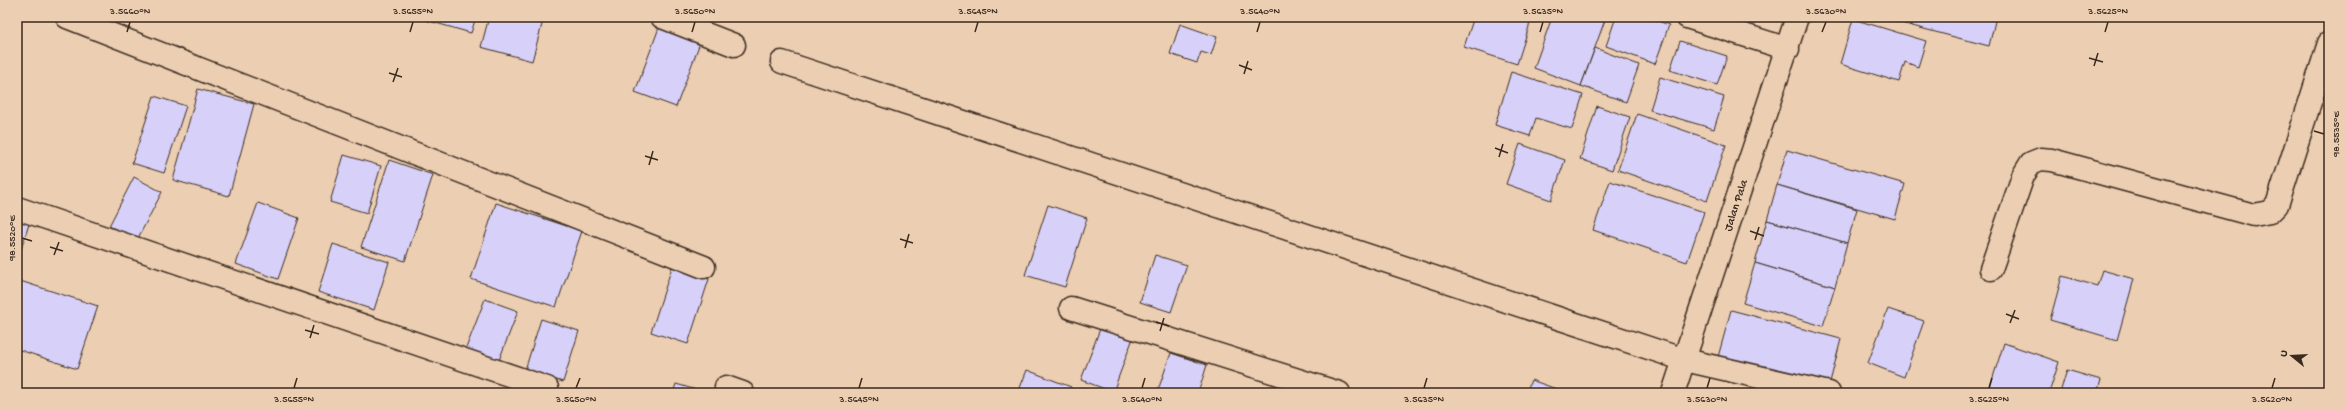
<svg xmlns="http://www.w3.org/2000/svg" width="2346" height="410" viewBox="0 0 2346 410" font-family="'Gochi Hand',sans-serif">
  <rect width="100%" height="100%" fill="#eccfb3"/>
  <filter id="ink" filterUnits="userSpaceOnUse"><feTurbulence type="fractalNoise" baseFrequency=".025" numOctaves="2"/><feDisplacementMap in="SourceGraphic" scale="8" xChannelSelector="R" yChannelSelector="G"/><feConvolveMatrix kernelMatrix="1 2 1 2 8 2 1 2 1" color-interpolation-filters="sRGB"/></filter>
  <g filter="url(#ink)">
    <g fill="#d7d1fa" stroke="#3b2a1e">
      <path d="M 415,17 L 476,17 L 471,33 Z"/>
      <path d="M 489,17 L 544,17 L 532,61 L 481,47 Z"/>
      <path d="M 1474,17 L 1532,17 L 1517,64 L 1464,47 Z"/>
      <path d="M 1552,17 L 1606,17 L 1581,86 L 1534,68 Z"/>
      <path d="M 1616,17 L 1647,17 L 1669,25 L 1655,64 L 1606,46 Z"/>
      <path d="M 1740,17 L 1756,17 L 1754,24 L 1739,19 Z"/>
      <path d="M 1878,17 L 1996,17 L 1989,46 Z"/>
      <path d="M 1853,19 L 1926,41 L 1918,67 L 1905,62 L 1899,82 L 1840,64 Z"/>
      <path d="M 1180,24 L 1217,37 L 1211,55 L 1201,52 L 1197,63 L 1170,54 Z"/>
      <path d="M 660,25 L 701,40 L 676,107 L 635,92 Z"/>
      <path d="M 1680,41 L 1727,56 L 1717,85 L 1670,70 Z"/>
      <path d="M 1595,48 L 1639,65 L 1626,102 L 1581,86 Z"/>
      <path d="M 1511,72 L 1583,95 L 1572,129 L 1536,118 L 1530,136 L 1495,125 Z"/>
      <path d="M 1660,77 L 1724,97 L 1714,129 L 1650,110 Z"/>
      <path d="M 198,89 L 254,104 L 229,196 L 173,180 Z"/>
      <path d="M 154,96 L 186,106 L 164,173 L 132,163 Z"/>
      <path d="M 1597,106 L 1630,117 L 1612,170 L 1580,159 Z"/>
      <path d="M 1637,114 L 1726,145 L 1707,201 L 1618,170 Z"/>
      <path d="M 1520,144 L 1565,160 L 1551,200 L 1506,184 Z"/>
      <path d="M 1787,150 L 1905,184 L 1895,219 L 1777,185 Z"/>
      <path d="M 344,155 L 381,166 L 367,213 L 330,202 Z"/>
      <path d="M 389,160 L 433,175 L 405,261 L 361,247 Z"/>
      <path d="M 134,177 L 162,192 L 137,240 L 109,226 Z"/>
      <path d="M 1610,181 L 1704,212 L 1687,262 L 1593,230 Z"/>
      <path d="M 1777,185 L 1857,209 L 1847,243 L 1767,220 Z"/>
      <path d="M 258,203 L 299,218 L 278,279 L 236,264 Z"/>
      <path d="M 496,203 L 582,231 L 556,307 L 471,279 Z"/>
      <path d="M 1048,205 L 1087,218 L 1065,287 L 1025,275 Z"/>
      <path d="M 17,217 L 30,221 L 17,262 Z"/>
      <path d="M 1767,220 L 1847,243 L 1835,287 L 1755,263 Z"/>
      <path d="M 333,244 L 389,262 L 374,310 L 318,292 Z"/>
      <path d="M 1155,255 L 1187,265 L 1171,312 L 1140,302 Z"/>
      <path d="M 1755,263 L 1835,287 L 1823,326 L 1743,303 Z"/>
      <path d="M 672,267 L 709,279 L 688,344 L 651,332 Z"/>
      <path d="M 2102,270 L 2134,279 L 2117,340 L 2050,320 L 2062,276 L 2097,286 Z"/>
      <path d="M 17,280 L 98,306 L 77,369 L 17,349 Z"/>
      <path d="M 485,299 L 518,311 L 496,368 L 463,356 Z"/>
      <path d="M 1888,309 L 1924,321 L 1904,377 L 1868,363 Z"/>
      <path d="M 1731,310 L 1841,339 L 1829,386 L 1718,357 Z"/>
      <path d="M 541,319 L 579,331 L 563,382 L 525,370 Z"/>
      <path d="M 1101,326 L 1133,338 L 1113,392 L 1081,380 Z"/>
      <path d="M 2004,343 L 2059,362 L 2049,393 L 1988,393 Z"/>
      <path d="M 1171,353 L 1207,365 L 1198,393 L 1157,393 Z"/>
      <path d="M 1027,370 L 1071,387 L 1069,393 L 1018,393 Z"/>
      <path d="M 2067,370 L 2101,380 L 2097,393 L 2060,393 Z"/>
      <path d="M 1531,380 L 1565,392 L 1564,393 L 1526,393 Z"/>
      <path d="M 676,384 L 707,393 L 673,393 Z"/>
    </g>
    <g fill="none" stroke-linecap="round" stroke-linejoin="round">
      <g stroke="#3b2a1e" stroke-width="25">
        <g id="minor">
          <path d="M 67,17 L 704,267"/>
          <path d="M 662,17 L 734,45"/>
          <path d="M 1687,17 L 1788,49"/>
          <path d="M 782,62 L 1685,360 L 1829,393"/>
          <path d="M 17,208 L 547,388"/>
          <path d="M 1991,269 L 2023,176 L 2031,163 L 2041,159 L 2052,160 L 2254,215 L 2270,212 L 2277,205 L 2329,43"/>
          <path d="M 1071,308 L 1339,393"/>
          <path d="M 726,387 L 743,393"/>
          <path id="s1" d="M 1673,393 L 1797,17"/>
        </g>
      </g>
      <use href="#minor" stroke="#eccfb3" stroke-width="22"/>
    </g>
  </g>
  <path fill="none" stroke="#3b2a1e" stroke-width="1.5" d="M 127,32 L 130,22M 410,32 L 413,22M 692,32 L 695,22M 975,32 L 978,22M 1257,32 L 1260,22M 1540,32 L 1543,22M 1822,32 L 1826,22M 2105,32 L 2108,22M 2089,58 L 2103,62M 1239,65 L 1252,70M 2094,66 L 2098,53M 389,73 L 402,77M 1244,74 L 1248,61M 393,82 L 398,68M 2314,131 L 2324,134M 1495,148 L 1508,153M 645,156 L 658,160M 1499,157 L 1503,144M 649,165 L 653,151M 1750,231 L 1764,236M 22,238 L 32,241M 900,239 L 913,243M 1755,240 L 1759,227M 50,247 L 63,251M 905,248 L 909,234M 54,255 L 59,242M 2006,314 L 2019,319M 1156,322 L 1169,326M 2010,323 L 2015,310M 305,330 L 319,334M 1160,331 L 1164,318M 310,338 L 314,325M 294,388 L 297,378M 576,388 L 580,378M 859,388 L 862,378M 1142,388 L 1145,378M 1424,388 L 1427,378M 1707,388 L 1710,378M 1989,388 L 1992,378M 2272,388 L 2275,378"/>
  <g text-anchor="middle" stroke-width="3.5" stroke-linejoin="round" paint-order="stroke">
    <g font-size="12" fill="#3b2a1e" stroke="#eccfb3">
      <text dy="4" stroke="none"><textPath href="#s1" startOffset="198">Jalan Pala</textPath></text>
    </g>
  </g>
  <rect width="2346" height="410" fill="none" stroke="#eccfb3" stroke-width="44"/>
  <g transform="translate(2292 356) rotate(288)" stroke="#eccfb3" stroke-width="3" paint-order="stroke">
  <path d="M0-3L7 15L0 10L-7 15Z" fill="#3b2a1e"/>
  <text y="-6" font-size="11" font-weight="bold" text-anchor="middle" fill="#3b2a1e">U</text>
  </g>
  <rect x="22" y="22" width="2302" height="366" fill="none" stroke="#3b2a1e" stroke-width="1.5"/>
  <g font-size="10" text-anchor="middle" fill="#3b2a1e">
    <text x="130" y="14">3.5660°N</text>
    <text x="413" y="14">3.5655°N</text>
    <text x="695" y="14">3.5650°N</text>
    <text x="978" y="14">3.5645°N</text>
    <text x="1260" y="14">3.5640°N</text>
    <text x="1543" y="14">3.5635°N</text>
    <text x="1826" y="14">3.5630°N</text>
    <text x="2108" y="14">3.5625°N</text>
    <text transform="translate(2335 134) rotate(-90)" y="4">98.5535°E</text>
    <text transform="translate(11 238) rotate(-90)" y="4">98.5520°E</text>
    <text x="294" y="402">3.5655°N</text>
    <text x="576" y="402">3.5650°N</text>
    <text x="859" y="402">3.5645°N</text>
    <text x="1142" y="402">3.5640°N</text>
    <text x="1424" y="402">3.5635°N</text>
    <text x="1707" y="402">3.5630°N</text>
    <text x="1989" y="402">3.5625°N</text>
    <text x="2272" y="402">3.5620°N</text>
  </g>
</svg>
